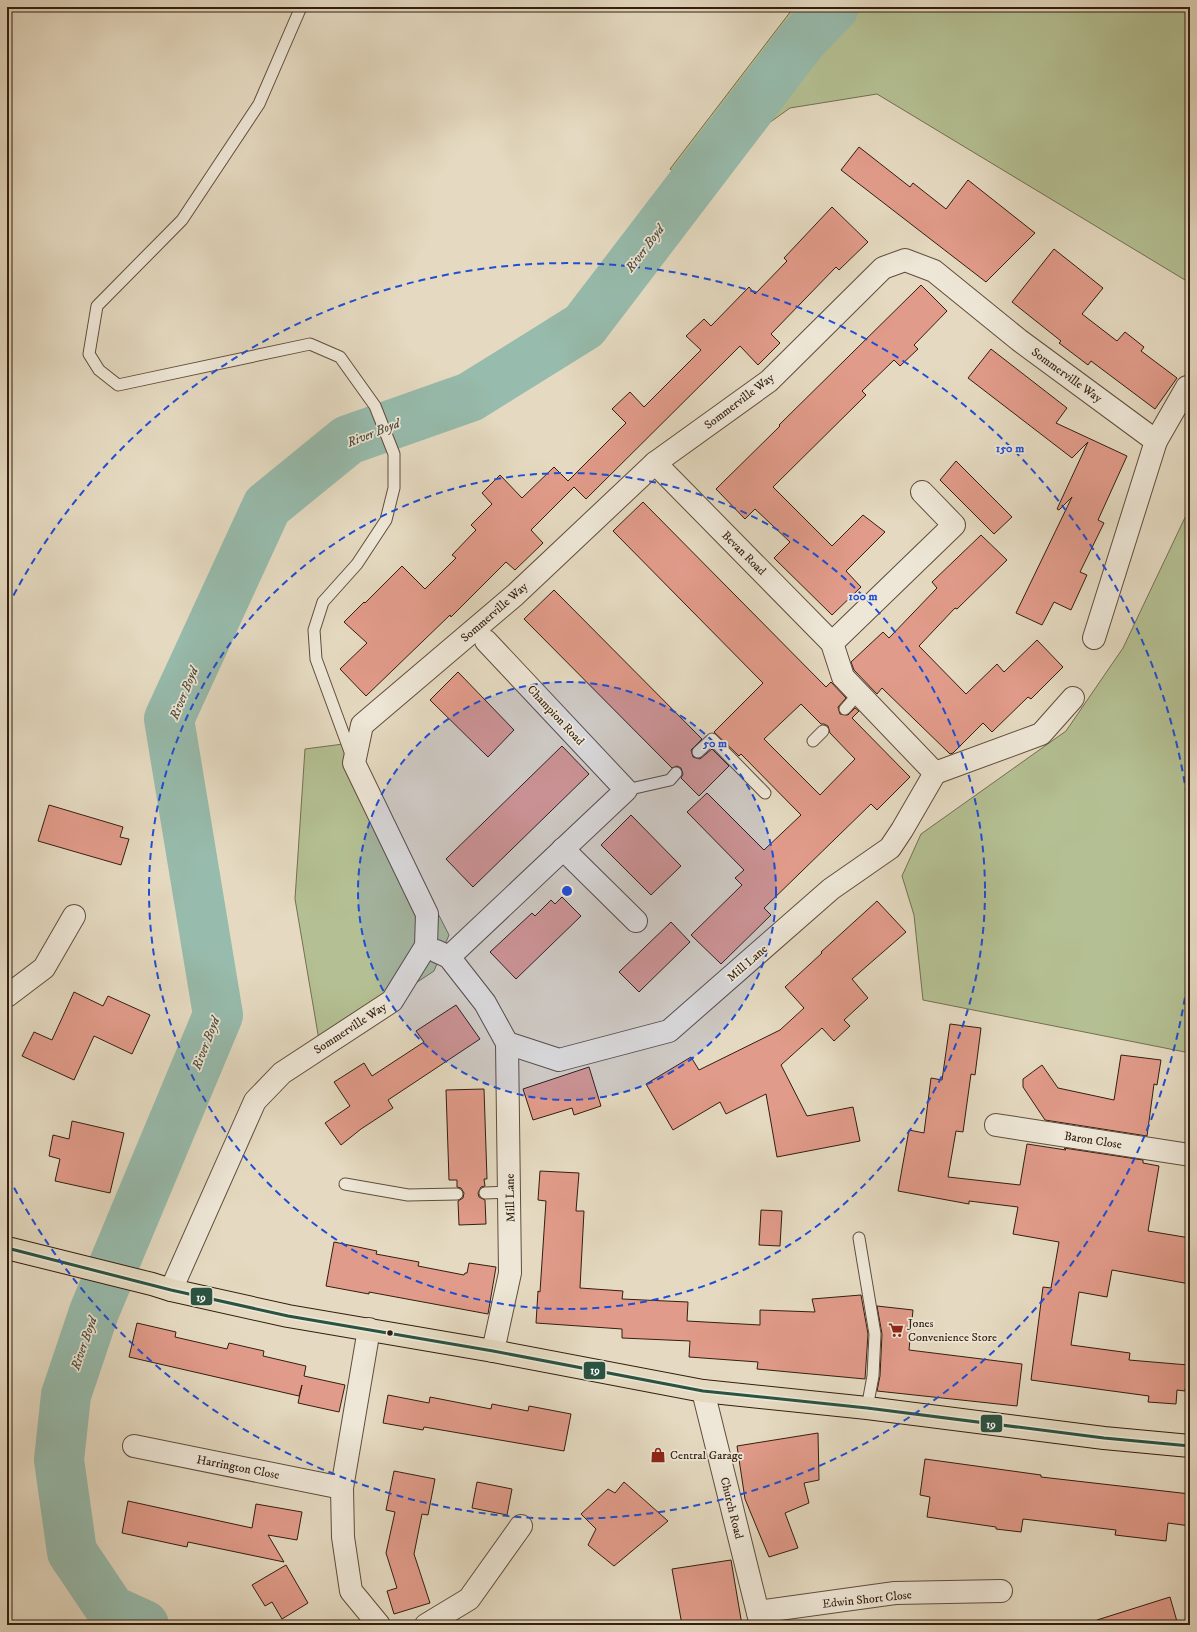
<svg xmlns="http://www.w3.org/2000/svg" width="1197" height="1632" viewBox="0 0 1197 1632" font-family="'IM FELL DW Pica',serif">
  <rect width="100%" height="100%" fill="#e5dac1"/>
  <filter id="stains"><feTurbulence type="fractalNoise" baseFrequency=".005" numOctaves="4"/><feColorMatrix values="0 0 0 0 .2 0 0 0 0 .09 0 0 0 0 .02 0 0 0 .5 -.17"/></filter>
  <radialGradient id="worn" r=".72"><stop offset=".6" stop-color="#630" stop-opacity="0"/><stop offset="1" stop-color="#630" stop-opacity=".3"/></radialGradient>
  <g fill="#b4c093" stroke="#746f51">
    <path d="M 794,7 L 1190,7 L 1190,283 L 877,94 L 790,108 L 688,181 L 670,169 Z"/>
    <path d="M 1190,507 L 1190,1053 L 923,1000 L 914,915 L 902,876 L 921,834 L 1066,731 L 1123,648 Z"/>
    <path d="M 351,743 L 449,935 L 434,971 L 320,1046 L 295,899 L 305,749 Z"/>
  </g>
  <g fill="none" stroke-linecap="round" stroke-linejoin="round">
    <path stroke="#97bbac" stroke-width="50" d="M 144,1625 L 111,1610 L 72,1552 L 59,1460 L 66,1395 L 94,1312 L 218,1015 L 169,719 L 267,506 L 348,440 L 470,397 L 584,326 L 803,39 L 834,7"/>
  </g>
  <g fill="#e19b8a" stroke="#331e0f" fill-rule="evenodd">
    <path d="M 859,147 L 910,187 L 913,183 L 946,209 L 968,180 L 1035,233 L 986,282 L 841,170 Z"/>
    <path d="M 832,207 L 868,242 L 839,270 L 836,267 L 771,334 L 780,343 L 758,365 L 740,346 L 586,499 L 574,487 L 531,530 L 543,543 L 515,570 L 506,562 L 451,617 L 450,615 L 366,696 L 340,669 L 367,643 L 344,622 L 364,602 L 365,603 L 402,566 L 425,589 L 456,558 L 452,555 L 476,530 L 471,525 L 492,504 L 482,493 L 500,475 L 522,498 L 554,467 L 568,481 L 626,423 L 612,409 L 630,392 L 644,407 L 701,350 L 686,336 L 704,319 L 711,326 L 749,287 L 755,294 L 787,261 L 784,258 Z"/>
    <path d="M 1054,249 L 1103,288 L 1082,314 L 1117,341 L 1125,332 L 1144,347 L 1141,351 L 1177,378 L 1155,409 L 1091,361 L 1088,365 L 1059,343 L 1061,341 L 1012,302 Z"/>
    <path d="M 921,285 L 947,311 L 914,345 L 918,349 L 900,366 L 894,360 L 862,391 L 866,395 L 773,487 L 832,546 L 863,515 L 885,532 L 846,571 L 861,587 L 832,615 L 774,558 L 790,542 L 755,509 L 745,519 L 716,489 L 780,426 L 779,425 Z"/>
    <path d="M 991,349 L 1067,408 L 1056,423 L 1127,456 L 1098,520 L 1104,523 L 1080,572 L 1087,575 L 1071,610 L 1054,602 L 1042,625 L 1016,613 L 1072,497 L 1059,510 L 1057,509 L 1088,442 L 1072,458 L 968,378 Z"/>
    <path d="M 956,461 L 1012,517 L 994,534 L 940,480 Z"/>
    <path d="M 643,502 L 826,687 L 831,682 L 846,698 L 838,707 L 840,714 L 848,715 L 855,708 L 859,711 L 852,718 L 910,777 L 877,810 L 871,804 L 764,908 L 771,915 L 721,964 L 691,935 L 742,885 L 735,878 L 744,870 L 687,812 L 707,793 L 764,850 L 801,815 L 741,754 L 739,756 L 714,732 L 763,683 L 613,531 ZM 801,704 L 821,724 L 824,724 L 828,726 L 830,733 L 855,759 L 820,795 L 764,739 Z"/>
    <path d="M 981,535 L 1007,560 L 957,609 L 955,608 L 919,646 L 966,694 L 997,664 L 1004,672 L 1037,640 L 1063,667 L 1031,699 L 1028,697 L 992,732 L 983,723 L 953,753 L 950,754 L 882,688 L 877,694 L 854,670 L 851,662 L 883,632 L 889,638 L 937,588 L 932,582 Z"/>
    <path d="M 554,590 L 702,739 L 691,750 L 693,757 L 700,759 L 712,749 L 729,766 L 699,796 L 681,778 L 683,774 L 681,768 L 677,766 L 672,768 L 524,619 Z"/>
    <path d="M 458,672 L 514,730 L 488,757 L 430,700 Z"/>
    <path d="M 562,746 L 589,774 L 473,887 L 446,859 Z"/>
    <path d="M 49,805 L 123,827 L 120,837 L 129,839 L 121,865 L 38,841 Z"/>
    <path d="M 631,815 L 681,866 L 651,895 L 601,845 Z"/>
    <path d="M 562,897 L 581,916 L 516,979 L 490,952 L 532,913 L 535,916 L 551,900 L 555,904 Z"/>
    <path d="M 877,901 L 906,932 L 852,979 L 868,998 L 844,1020 L 850,1026 L 834,1041 L 822,1028 L 781,1065 L 807,1116 L 853,1107 L 860,1141 L 777,1157 L 766,1094 L 726,1114 L 720,1102 L 673,1130 L 646,1084 L 691,1057 L 699,1070 L 780,1030 L 804,1008 L 785,987 L 822,953 L 821,952 Z"/>
    <path d="M 671,922 L 690,942 L 639,992 L 619,972 Z"/>
    <path d="M 74,992 L 103,1006 L 108,996 L 150,1015 L 132,1054 L 94,1036 L 74,1080 L 22,1056 L 34,1032 L 52,1040 Z"/>
    <path d="M 456,1005 L 480,1039 L 388,1100 L 393,1108 L 361,1129 L 341,1145 L 325,1123 L 350,1106 L 334,1082 L 364,1063 L 372,1076 L 424,1042 L 416,1031 Z"/>
    <path d="M 950,1024 L 981,1028 L 975,1075 L 971,1074 L 963,1132 L 956,1131 L 948,1177 L 1020,1185 L 1027,1144 L 1066,1150 L 1064,1148 L 1143,1160 L 1143,1163 L 1159,1166 L 1148,1231 L 1190,1238 L 1190,1284 L 1112,1270 L 1107,1297 L 1079,1292 L 1071,1345 L 1130,1353 L 1129,1360 L 1188,1365 L 1185,1391 L 1177,1390 L 1176,1404 L 1148,1402 L 1149,1396 L 1031,1380 L 1043,1287 L 1051,1288 L 1059,1242 L 1013,1234 L 1018,1207 L 969,1201 L 969,1204 L 898,1191 L 909,1130 L 924,1133 L 931,1078 L 942,1080 Z"/>
    <path d="M 1121,1055 L 1161,1060 L 1157,1085 L 1154,1084 L 1147,1136 L 1045,1120 L 1023,1087 L 1023,1079 L 1042,1065 L 1058,1088 L 1114,1100 Z"/>
    <path d="M 589,1067 L 601,1106 L 574,1115 L 572,1108 L 533,1120 L 523,1089 Z"/>
    <path d="M 484,1089 L 487,1179 L 484,1179 L 485,1186 L 481,1187 L 478,1193 L 479,1197 L 485,1200 L 486,1224 L 459,1225 L 458,1201 L 463,1198 L 464,1193 L 461,1188 L 457,1187 L 457,1180 L 449,1180 L 446,1090 Z"/>
    <path d="M 72,1121 L 124,1133 L 110,1193 L 55,1181 L 60,1159 L 49,1156 L 53,1135 L 69,1139 Z"/>
    <path d="M 540,1171 L 579,1173 L 576,1211 L 584,1211 L 580,1288 L 623,1291 L 622,1299 L 688,1302 L 687,1321 L 760,1325 L 760,1310 L 815,1312 L 812,1299 L 861,1295 L 868,1334 L 865,1379 L 757,1369 L 758,1362 L 689,1357 L 690,1341 L 622,1338 L 622,1329 L 536,1323 L 538,1291 L 540,1292 L 546,1201 L 538,1200 Z"/>
    <path d="M 761,1210 L 782,1211 L 780,1246 L 759,1245 Z"/>
    <path d="M 334,1242 L 377,1251 L 376,1254 L 419,1262 L 418,1266 L 464,1275 L 465,1273 L 467,1273 L 469,1263 L 496,1267 L 488,1314 L 369,1292 L 369,1294 L 326,1286 Z"/>
    <path d="M 877,1306 L 913,1310 L 909,1350 L 1022,1364 L 1017,1406 L 877,1391 L 880,1376 L 882,1334 Z"/>
    <path d="M 137,1323 L 176,1332 L 175,1337 L 227,1349 L 229,1343 L 264,1351 L 263,1356 L 306,1366 L 304,1376 L 345,1385 L 339,1412 L 298,1403 L 302,1385 L 299,1396 L 129,1357 Z"/>
    <path d="M 388,1395 L 429,1403 L 430,1397 L 491,1409 L 492,1404 L 528,1411 L 529,1406 L 571,1414 L 564,1451 L 424,1427 L 423,1430 L 383,1423 Z"/>
    <path d="M 818,1433 L 819,1480 L 804,1483 L 809,1503 L 785,1513 L 798,1548 L 769,1557 L 745,1499 L 737,1446 Z"/>
    <path d="M 925,1459 L 1041,1475 L 1041,1477 L 1190,1494 L 1190,1526 L 1168,1523 L 1166,1541 L 1115,1535 L 1116,1530 L 1023,1519 L 1021,1532 L 996,1529 L 996,1527 L 927,1517 L 930,1497 L 920,1495 Z"/>
    <path d="M 394,1471 L 435,1479 L 428,1515 L 422,1514 L 414,1554 L 430,1603 L 394,1614 L 387,1591 L 397,1588 L 386,1553 L 395,1512 L 386,1510 Z"/>
    <path d="M 477,1482 L 512,1489 L 507,1515 L 472,1508 Z"/>
    <path d="M 624,1482 L 668,1521 L 614,1566 L 588,1545 L 596,1529 L 581,1514 L 608,1489 L 615,1493 Z"/>
    <path d="M 128,1501 L 252,1528 L 256,1504 L 302,1512 L 297,1540 L 268,1535 L 284,1562 L 188,1542 L 187,1547 L 122,1533 Z"/>
    <path d="M 731,1560 L 742,1625 L 682,1625 L 672,1569 Z"/>
    <path d="M 286,1565 L 308,1603 L 282,1619 L 272,1602 L 265,1606 L 252,1585 Z"/>
    <path d="M 1170,1597 L 1178,1625 L 1098,1625 L 1097,1620 Z"/>
  </g>
  <g fill="none" stroke-linecap="round" stroke-linejoin="round">
    <g stroke="#604d3c" stroke-width="13">
      <g id="service">
        <path d="M 301,7 L 259,104 L 182,220 L 97,306 L 89,354 L 99,370 L 118,385 L 310,344 L 340,357 L 375,406 L 394,454 L 394,488 L 386,520 L 357,564 L 323,602 L 314,630 L 316,659 L 352,757"/>
        <path d="M 845,709 L 859,693"/>
        <path d="M 813,741 L 823,731"/>
        <path d="M 698,752 L 712,739 L 765,793"/>
        <path d="M 626,790 L 670,780 L 676,773"/>
        <path d="M 345,1184 L 408,1195 L 457,1194"/>
        <path d="M 485,1193 L 510,1192"/>
        <path d="M 859,1238 L 875,1334 L 873,1376 L 867,1408"/>
      </g>
    </g>
    <g stroke="#604d3c" stroke-width="24">
      <g id="minor">
        <path d="M 1156,441 L 1187,387"/>
        <path d="M 655,463 L 832,643 L 843,677 L 935,773"/>
        <path d="M 832,643 L 954,525 L 922,492"/>
        <path d="M 935,773 L 1041,734 L 1073,698"/>
        <path d="M 563,849 L 636,921"/>
        <path d="M 436,951 L 449,957 L 485,1003 L 507,1043 L 510,1273 L 493,1351"/>
        <path d="M 449,957 L 626,790 L 486,641"/>
        <path d="M 7,996 L 44,968 L 74,916"/>
        <path d="M 507,1043 L 559,1060 L 669,1031 L 831,889 L 890,848 L 902,830 L 935,773"/>
        <path d="M 996,1125 L 1190,1155"/>
        <path d="M 171,1290 L 255,1101 L 282,1073 L 392,1001 L 426,946 L 427,914 L 354,763 L 362,725 L 515,595 L 655,463 L 769,381 L 883,268 L 905,260 L 934,271 L 1019,340 L 1156,441 L 1094,638"/>
        <path d="M 369,1329 L 342,1488 L 343,1537 L 351,1591 L 379,1625"/>
        <path d="M 703,1391 L 761,1625"/>
        <path d="M 134,1446 L 342,1488"/>
        <path d="M 758,1612 L 895,1593 L 1001,1591"/>
        <path d="M 426,1625 L 469,1599 L 521,1526"/>
      </g>
    </g>
    <g stroke="#331e0f" stroke-width="24">
      <path id="primary" d="M 7,1248 L 152,1284 L 171,1290 L 288,1316 L 493,1351 L 703,1391 L 867,1408 L 1104,1438 L 1190,1446"/>
    </g>
    <use href="#service" stroke="#eee7d7" stroke-width="11"/>
    <use href="#minor" stroke="#eee7d7" stroke-width="22"/>
    <use href="#primary" stroke="#e5dac1" stroke-width="22"/>
    <g stroke="#eee7d7" stroke-width="6">
      <path id="bus-1" d="M 7,1248 L 171,1290 L 288,1316 L 493,1351 L 703,1391 L 867,1408 L 1104,1438 L 1190,1446"/>
    </g>
    <use href="#bus-1" stroke="#2b5341" stroke-width="3"/>
  </g>
  <circle cx="567" cy="891" r="209" fill="#1d4ed8" fill-opacity=".12"/>
  <g fill="none" stroke="#1d4ed8" stroke-width="2" stroke-dasharray="7 5">
    <circle cx="567" cy="891" r="209"/>
    <circle cx="567" cy="891" r="418"/>
    <path d="M1190 962A627 627 0 0 1 8 1176M8 606A627 627 0 0 1 1190 820"/>
  </g>
  <defs>
    <g id="supermarket-bare" transform="scale(1.2)"><path d="M-6-5.5h2.5l.6 2H6L4.5 2H-2.5L-4.4-4H-6ZM-1.5 3.2a1.3 1.3 0 1 0 .1 0ZM3 3.2a1.3 1.3 0 1 0 .1 0Z" fill="#8f2418" stroke="#eee7d7" stroke-width="2.5" paint-order="stroke"/></g>
    <g id="shop-bare" transform="scale(1.2)"><path d="M-5-2.5h2.3a2.7 3.5 0 0 1 5.4 0H5L5.5 6h-11ZM-1.5-2.5h3a1.5 2.3 0 0 0-3 0Z" fill="#8f2418" stroke="#eee7d7" stroke-width="2.5" paint-order="stroke"/></g>
  </defs>
  <g fill-rule="evenodd">
    <use href="#supermarket-bare" x="896" y="1330"/>
    <use href="#shop-bare" x="658" y="1455"/>
  </g>
  <circle fill="#331e0f" stroke="#eee7d7" stroke-width="1.5" cx="390" cy="1333" r="3.5"/>
  <g text-anchor="middle" stroke-width="3.5" stroke-linejoin="round" paint-order="stroke">
    <g font-size="12" fill="#331e0f" stroke="#eee7d7">
      <text transform="translate(1067 375) rotate(36)" y="4">Sommerville Way</text>
      <text transform="translate(739 401) rotate(-37)" y="4">Sommerville Way</text>
      <text transform="translate(744 553) rotate(45)" y="4">Bevan Road</text>
      <text transform="translate(494 612) rotate(-41)" y="4">Sommerville Way</text>
      <text transform="translate(556 715) rotate(47)" y="4">Champion Road</text>
      <text transform="translate(747 963) rotate(-41)" y="4">Mill Lane</text>
      <text transform="translate(350 1028) rotate(-33)" y="4">Sommerville Way</text>
      <text transform="translate(1093 1140) rotate(9)" y="4">Baron Close</text>
      <text transform="translate(510 1198) rotate(-91)" y="4">Mill Lane</text>
      <text transform="translate(238 1467) rotate(11)" y="4">Harrington Close</text>
      <text transform="translate(732 1508) rotate(76)" y="4">Church Road</text>
      <text transform="translate(867 1599) rotate(-6)" y="4">Edwin Short Close</text>
    </g>
    <g font-size="12" fill="#331e0f" stroke="#eee7d7" text-anchor="start">
      <text x="908" y="1327">Jones<tspan x="908" dy="14">Convenience Store</tspan></text>
      <text x="670" y="1459">Central Garage</text>
    </g>
    <g font-size="13" font-style="italic" fill="#514d3e" stroke="#eee7d7">
      <text transform="translate(644 248) rotate(-53)" y="5">River Boyd</text>
      <text transform="translate(373 432) rotate(-22)" y="5">River Boyd</text>
      <text transform="translate(183 693) rotate(-68)" y="5">River Boyd</text>
      <text transform="translate(205 1043) rotate(-69)" y="5">River Boyd</text>
      <text transform="translate(83 1343) rotate(-71)" y="5">River Boyd</text>
    </g>
  </g>
  <circle cx="567" cy="891" r="6" fill="#1d4ed8" stroke="#eee7d7" stroke-width="2"/>
  <g font-size="12" text-anchor="middle" font-weight="bold" fill="#1d4ed8" stroke="#eee7d7" stroke-width="3.5" stroke-linejoin="round" paint-order="stroke">
    <text x="1010" y="452">150 m</text>
    <text x="863" y="600">100 m</text>
    <text x="715" y="747">50 m</text>
  </g>
  <g stroke="#eee7d7" stroke-width="1.5">
    <rect x="190" y="1287" width="23" height="19" rx="4" fill="#2b5341"/>
    <rect x="583" y="1361" width="23" height="19" rx="4" fill="#2b5341"/>
    <rect x="980" y="1414" width="23" height="19" rx="4" fill="#2b5341"/>
  </g>
  <g font-size="11" text-anchor="middle" font-weight="bold" fill="#fff">
    <text x="201" y="1301">19</text>
    <text x="595" y="1374">19</text>
    <text x="991" y="1428">19</text>
  </g>
  <rect width="1197" height="1632" fill="none" stroke="#e5dac1" stroke-width="24"/>
  <rect x="8" y="8" width="1181" height="1616" fill="none" stroke="#331e0f" stroke-width="2"/>
  <rect x="12" y="12" width="1173" height="1608" fill="none" stroke="#331e0f"/>
  <rect width="100%" height="100%" filter="url(#stains)"/>
  <rect width="100%" height="100%" fill="url(#worn)"/>
</svg>
